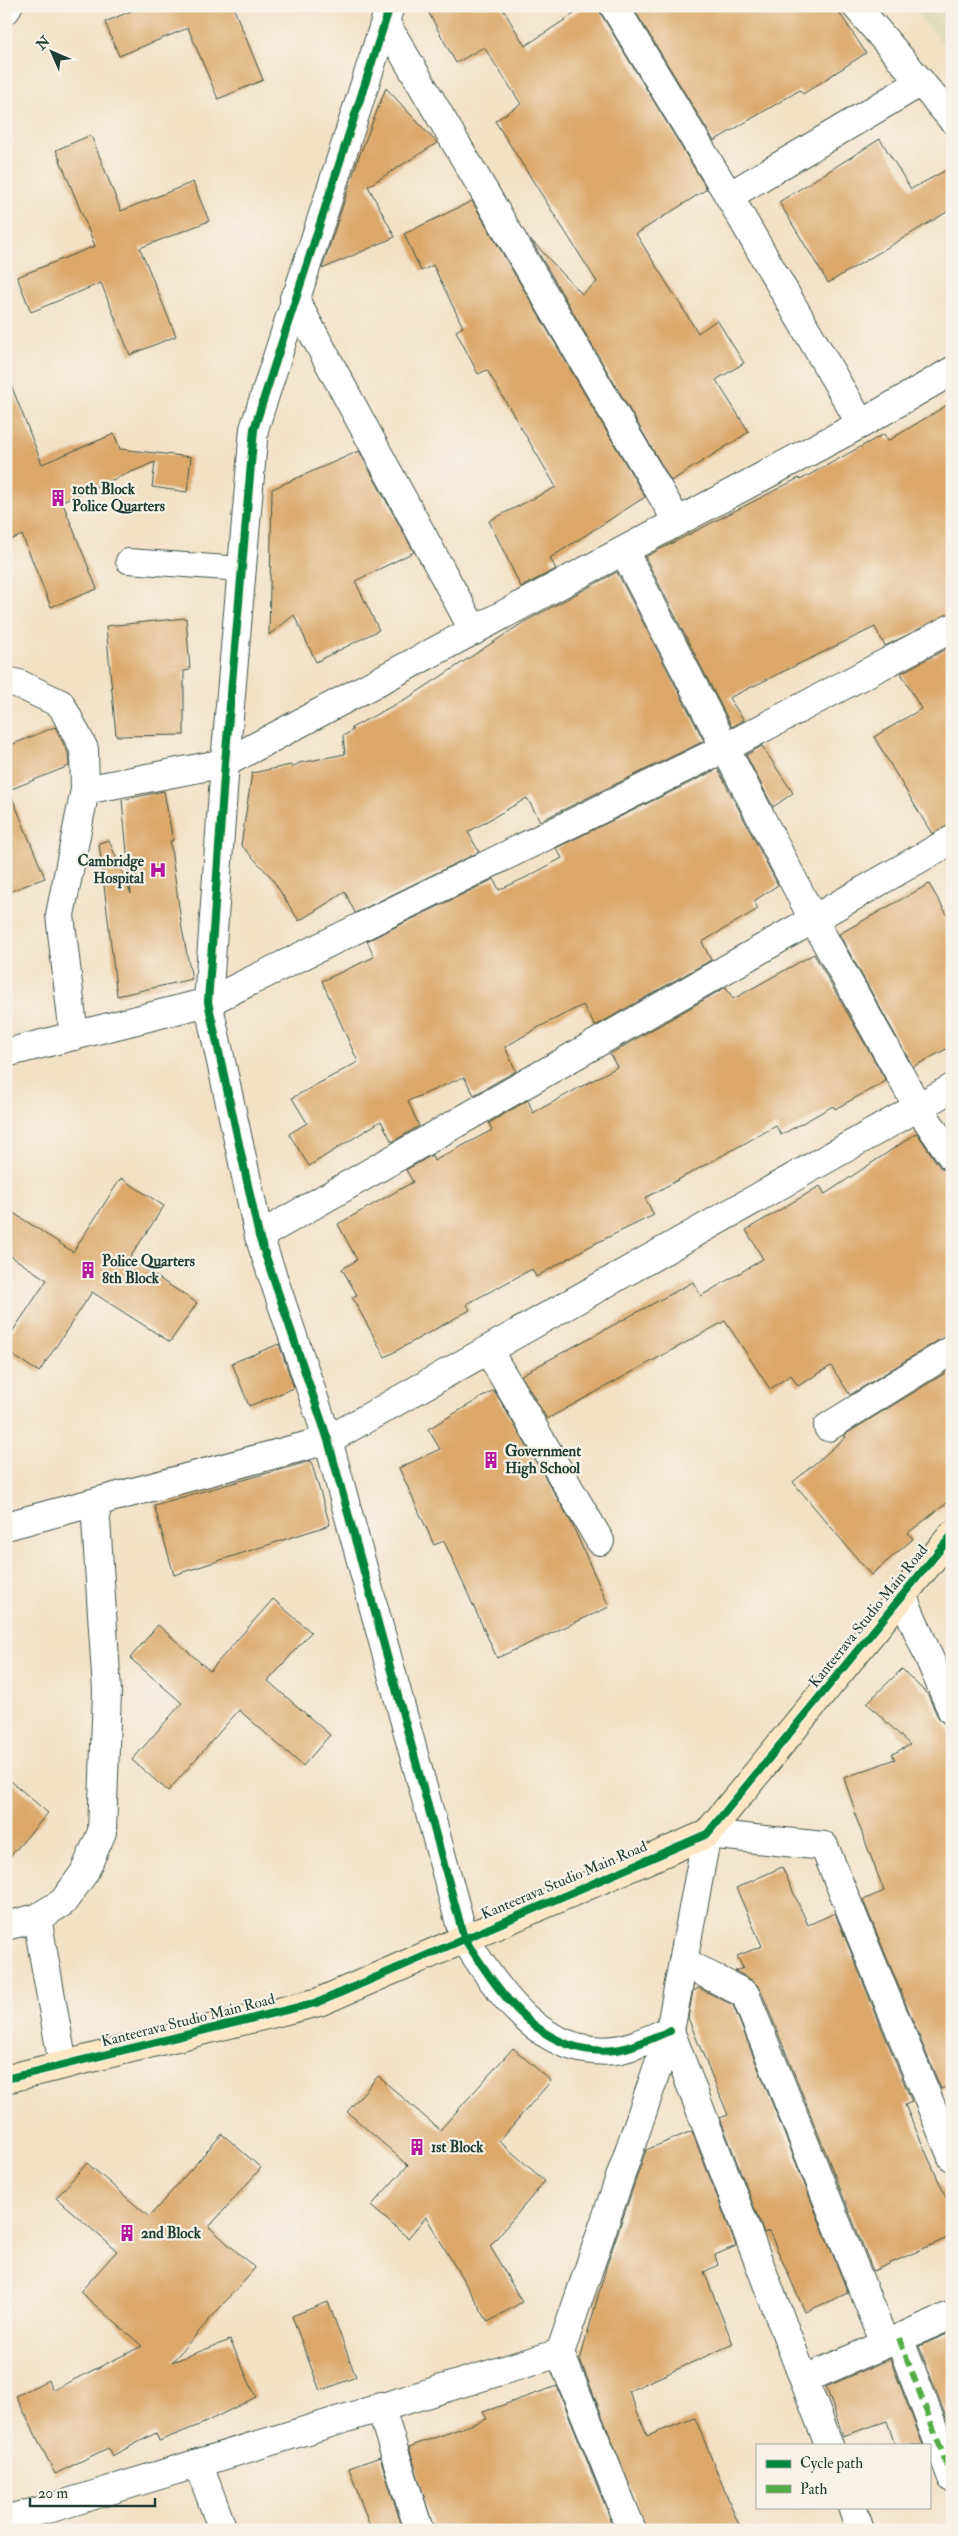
<svg xmlns="http://www.w3.org/2000/svg" width="958" height="2536" viewBox="0 0 958 2536" font-family="'IM FELL Double Pica',serif">
  <rect width="100%" height="100%" fill="#f7f3e8"/>
  <filter id="ink" filterUnits="userSpaceOnUse"><feTurbulence type="fractalNoise" baseFrequency=".02" numOctaves="2"/><feDisplacementMap in="SourceGraphic" scale="10" xChannelSelector="R" yChannelSelector="G"/><feConvolveMatrix kernelMatrix="1 2 1 2 8 2 1 2 1" color-interpolation-filters="sRGB"/></filter>
  <filter id="wash" filterUnits="userSpaceOnUse"><feTurbulence type="fractalNoise" baseFrequency=".0096" numOctaves="4" result="noise"/><feDisplacementMap in="SourceGraphic" scale="20" xChannelSelector="R" yChannelSelector="G"/><feGaussianBlur stdDeviation="1.12" result="paint"/><feColorMatrix in="noise" values="0 0 0 0 0 0 0 0 0 0 0 0 0 0 0 0 0 1.4 0 .05"/><feComposite in="paint" operator="in"/></filter>
  <g filter="url(#wash)">
    <rect width="100%" height="100%" fill="#f3e1c6"/>
    <path fill="#dfddbb" d="M 911,6 L 952,6 L 952,54 Z"/>
    <g id="blocks">
      <g fill="#dba86a">
        <path d="M 143,6 L 238,6 L 234,9 L 263,80 L 218,99 L 188,28 L 119,56 L 105,22 Z"/>
        <path d="M 425,6 L 501,6 L 525,46 L 586,6 L 598,6 L 601,14 L 707,189 L 636,234 L 698,333 L 717,320 L 744,363 L 716,380 L 749,432 L 671,481 L 531,240 L 582,294 L 597,282 L 495,121 L 521,104 L 484,47 L 456,63 Z"/>
        <path d="M 632,6 L 835,6 L 866,53 L 803,94 L 800,90 L 714,141 Z"/>
        <path d="M 386,88 L 437,143 L 368,186 L 395,237 L 322,269 L 358,159 Z"/>
        <path d="M 91,135 L 121,211 L 193,182 L 209,221 L 140,248 L 176,336 L 130,355 L 101,283 L 31,312 L 17,277 L 95,246 L 56,150 Z"/>
        <path d="M 880,139 L 911,189 L 952,167 L 952,209 L 828,283 L 779,202 Z"/>
        <path d="M 472,201 L 645,497 L 550,558 L 556,569 L 521,587 L 489,521 L 556,487 L 487,370 L 478,374 L 456,331 L 463,327 L 433,265 L 421,271 L 404,234 Z"/>
        <path d="M 8,377 L 42,464 L 114,434 L 120,449 L 191,457 L 187,492 L 152,487 L 155,462 L 62,501 L 97,589 L 51,607 L 22,535 L 6,542 L 6,378 Z"/>
        <path d="M 952,402 L 952,613 L 885,646 L 875,627 L 729,698 L 744,720 L 732,727 L 645,557 L 799,478 L 800,480 L 884,434 L 888,441 Z"/>
        <path d="M 359,451 L 414,552 L 355,581 L 379,630 L 316,662 L 294,615 L 269,635 L 272,489 Z"/>
        <path d="M 617,572 L 704,741 L 540,821 L 527,798 L 468,832 L 479,852 L 355,913 L 345,892 L 299,921 L 271,877 L 241,845 L 252,773 L 291,765 L 292,768 L 299,763 L 345,754 L 343,736 L 353,730 L 351,728 L 411,696 L 524,622 Z"/>
        <path d="M 186,618 L 190,670 L 184,671 L 184,735 L 116,736 L 106,626 Z"/>
        <path d="M 952,646 L 952,824 L 932,834 L 874,737 L 921,709 L 901,673 Z"/>
        <path d="M 55,727 L 68,753 L 69,766 L 9,790 L 45,878 L 6,893 L 6,747 Z"/>
        <path d="M 762,746 L 793,793 L 773,807 L 746,755 Z"/>
        <path d="M 718,769 L 778,885 L 754,901 L 758,909 L 702,942 L 711,960 L 595,1026 L 583,1005 L 539,1027 L 505,1047 L 516,1071 L 474,1095 L 464,1077 L 408,1101 L 419,1126 L 392,1142 L 381,1121 L 309,1166 L 289,1134 L 307,1123 L 292,1098 L 358,1062 L 322,981 L 374,957 L 367,941 L 494,879 L 499,890 L 529,876 L 562,858 L 556,848 Z"/>
        <path d="M 164,791 L 173,841 L 170,841 L 182,929 L 192,979 L 117,996 L 99,843 L 109,840 L 131,894 L 122,800 Z"/>
        <path d="M 929,884 L 952,923 L 952,1046 L 913,1067 L 839,934 Z"/>
        <path d="M 814,954 L 886,1081 L 835,1109 L 833,1106 L 781,1135 L 776,1126 L 645,1198 L 654,1215 L 588,1247 L 536,1277 L 532,1269 L 467,1304 L 470,1310 L 385,1357 L 352,1297 L 357,1295 L 342,1269 L 357,1260 L 338,1224 L 413,1182 L 406,1170 L 432,1155 L 434,1161 L 492,1130 L 489,1123 L 528,1100 L 533,1113 L 617,1067 L 610,1054 L 726,987 L 733,999 Z"/>
        <path d="M 917,1133 L 939,1166 L 945,1171 L 952,1172 L 952,1334 L 944,1337 L 850,1395 L 831,1366 L 798,1386 L 791,1375 L 770,1389 L 725,1321 L 547,1419 L 521,1375 L 693,1282 L 701,1296 L 763,1259 L 746,1230 L 820,1186 L 825,1194 Z"/>
        <path d="M 121,1178 L 164,1206 L 129,1259 L 197,1303 L 170,1342 L 92,1292 L 39,1372 L 6,1351 L 6,1341 L 47,1280 L 6,1253 L 6,1208 L 73,1252 Z"/>
        <path d="M 279,1344 L 294,1388 L 249,1406 L 232,1363 Z"/>
        <path d="M 952,1369 L 952,1499 L 908,1533 L 913,1539 L 871,1575 L 793,1482 L 846,1437 L 844,1435 Z"/>
        <path d="M 494,1390 L 570,1520 L 609,1607 L 497,1658 L 444,1541 L 434,1545 L 399,1468 L 440,1449 L 428,1429 Z"/>
        <path d="M 311,1461 L 330,1525 L 174,1575 L 154,1505 Z"/>
        <path d="M 273,1599 L 311,1632 L 268,1681 L 330,1735 L 303,1766 L 239,1710 L 168,1791 L 132,1760 L 182,1703 L 130,1658 L 158,1625 L 210,1671 Z"/>
        <path d="M 902,1669 L 928,1695 L 938,1717 L 946,1725 L 952,1737 L 952,2084 L 941,2089 L 863,1900 L 884,1891 L 854,1812 L 855,1811 L 844,1778 L 895,1759 L 892,1754 L 910,1745 L 867,1703 Z"/>
        <path d="M 6,1777 L 48,1813 L 6,1861 Z"/>
        <path d="M 782,1867 L 808,1925 L 835,1913 L 912,2102 L 905,2105 L 952,2211 L 952,2236 L 873,2271 L 760,1988 L 752,1980 L 735,1971 L 743,1968 L 737,1956 L 762,1946 L 736,1888 Z"/>
        <path d="M 699,1988 L 733,2005 L 848,2293 L 805,2312 L 769,2231 L 764,2233 L 720,2118 L 728,2115 L 688,2018 L 693,1991 Z"/>
        <path d="M 513,2048 L 551,2081 L 499,2141 L 545,2181 L 490,2246 L 522,2302 L 488,2322 L 426,2217 L 408,2238 L 371,2206 L 408,2165 L 347,2112 L 378,2076 L 440,2130 Z"/>
        <path d="M 692,2131 L 736,2246 L 715,2255 L 718,2265 L 704,2272 L 733,2344 L 629,2391 L 647,2436 L 695,2418 L 741,2530 L 647,2530 L 580,2360 L 607,2264 L 646,2150 Z"/>
        <path d="M 222,2134 L 261,2168 L 209,2227 L 255,2268 L 172,2362 L 230,2340 L 256,2397 L 202,2424 L 159,2441 L 156,2433 L 112,2456 L 108,2448 L 55,2474 L 16,2396 L 48,2380 L 53,2390 L 142,2346 L 80,2292 L 117,2251 L 56,2198 L 87,2163 L 149,2217 Z"/>
        <path d="M 328,2302 L 356,2377 L 320,2391 L 292,2316 Z"/>
        <path d="M 952,2332 L 952,2433 L 919,2346 Z"/>
        <path d="M 890,2359 L 923,2445 L 895,2445 L 887,2421 L 843,2436 L 826,2387 Z"/>
        <path d="M 557,2386 L 615,2530 L 434,2530 L 409,2447 L 487,2419 L 483,2412 Z"/>
        <path d="M 380,2457 L 403,2530 L 371,2530 L 349,2468 Z"/>
      </g>
    </g>
  </g>
  <g filter="url(#ink)">
    <use href="#blocks" fill-opacity="0" stroke="#3f564a" stroke-width="1"/>
    <g fill="none" stroke-linecap="round" stroke-linejoin="round">
      <g stroke="#3f564a" stroke-width="26">
        <path id="lane" d="M 128,561 L 242,569"/>
      </g>
      <g stroke="#3f564a" stroke-width="30">
        <g id="street">
          <path d="M 390,6 L 254,429 L 225,763 L 208,1002 L 259,1236 L 328,1440 L 464,1938 C 499,1992 541,2058 615,2050 C 633,2048 653,2037 670,2031"/>
          <path d="M 614,6 L 729,196 L 861,424"/>
          <path d="M 856,6 L 952,119"/>
          <path d="M 6,10 L 8,6"/>
          <path d="M 385,22 L 677,521"/>
          <path d="M 729,196 L 921,82"/>
          <path d="M 294,298 L 474,631"/>
          <path d="M 624,551 L 813,919 L 918,1107 L 952,1157"/>
          <path d="M 6,681 L 19,684 L 61,704 L 84,749 L 85,790"/>
          <path d="M 74,1036 L 60,915 L 85,790 L 225,763 L 861,424 L 952,371"/>
          <path d="M 6,1053 L 208,1002 L 725,748 L 952,628"/>
          <path d="M 259,1236 L 952,840"/>
          <path d="M 488,1350 L 600,1541"/>
          <path d="M 828,1427 L 952,1350"/>
          <path d="M 6,1526 L 328,1440 L 952,1088"/>
          <path d="M 903,1597 L 952,1711"/>
          <path d="M 37,1918 L 63,2065"/>
          <path d="M 6,1926 L 37,1918 L 63,1902 L 84,1873 L 102,1832 L 107,1691 L 95,1504"/>
          <path d="M 683,1962 L 745,1994 L 885,2344"/>
          <path d="M 899,2338 L 952,2478"/>
          <path d="M 560,2353 L 632,2530"/>
          <path d="M 805,2379 L 952,2315"/>
          <path d="M 380,2406 L 419,2530"/>
          <path d="M 829,2445 L 670,2031 L 707,1834 L 824,1846 L 952,2157"/>
          <path d="M 198,2463 L 223,2530"/>
          <path d="M 852,2507 L 860,2530"/>
          <path d="M 6,2519 L 48,2509 L 560,2353 L 670,2031"/>
        </g>
      </g>
      <g stroke="#3f564a" stroke-width="30">
        <path id="secondary" d="M 6,2079 L 319,2002 L 707,1834 L 952,1535"/>
      </g>
      <use href="#lane" stroke="#fff" stroke-width="24"/>
      <use href="#street" stroke="#fff" stroke-width="28"/>
      <use href="#secondary" stroke="#fce6c4" stroke-width="28"/>
      <path stroke="#52ad45" stroke-width="6" stroke-dasharray="12 6" stroke-linecap="butt" d="M 899,2338 L 952,2478"/>
      <g stroke="#f7f3e8" stroke-width="11">
        <g id="cycleway">
          <path d="M 390,6 L 254,429 L 225,763 L 208,1002 L 259,1236 L 328,1440 L 464,1938 C 499,1992 541,2058 615,2050 C 633,2048 653,2037 670,2031"/>
          <path d="M 6,2079 L 319,2002 L 707,1834 L 952,1535"/>
        </g>
      </g>
      <use href="#cycleway" stroke="#00873e" stroke-width="8"/>
    </g>
  </g>
  <defs>
    <g id="building-bare" transform="scale(1.35)"><path d="M-4-6H4V6H1V3H-1V6H-4ZM-2.5-4.3h1.7v1.8h-1.7ZM.8-4.3h1.7v1.8H.8ZM-2.5-1h1.7V.8h-1.7ZM.8-1h1.7V.8H.8Z" fill="#b5179e" stroke="#f7f3e8" stroke-width="2.5" paint-order="stroke"/></g>
    <g id="hospital-bare" transform="scale(1.35)"><path d="M-5-5h3v3.5h4V-5h3V5h-3V1.5h-4V5h-3Z" fill="#b5179e" stroke="#f7f3e8" stroke-width="2.5" paint-order="stroke"/></g>
  </defs>
  <g fill-rule="evenodd">
    <use href="#building-bare" x="58" y="498"/>
    <use href="#hospital-bare" x="158" y="870"/>
    <use href="#building-bare" x="88" y="1270"/>
    <use href="#building-bare" x="491" y="1460"/>
    <use href="#building-bare" x="417" y="2147"/>
    <use href="#building-bare" x="127" y="2233"/>
  </g>
  <g text-anchor="middle" stroke-width="4.5" stroke-linejoin="round" paint-order="stroke">
    <g font-size="15" font-weight="bold" fill="#1f3d34" stroke="#f7f3e8" text-anchor="start">
      <text x="72" y="494">10th Block<tspan x="72" dy="17">Police Quarters</tspan></text>
      <text x="144" y="866" text-anchor="end">Cambridge<tspan x="144" dy="17">Hospital</tspan></text>
      <text x="102" y="1266">Police Quarters<tspan x="102" dy="17">8th Block</tspan></text>
      <text x="505" y="1456">Government<tspan x="505" dy="17">High School</tspan></text>
      <text x="431" y="2152">1st Block</text>
      <text x="141" y="2238">2nd Block</text>
    </g>
    <g font-size="15" fill="#1f3d34" stroke="#f7f3e8">
      <text transform="translate(868 1616) rotate(-51)" y="5">Kanteerava Studio Main Road</text>
      <text transform="translate(564 1880) rotate(-23)" y="5">Kanteerava Studio Main Road</text>
      <text transform="translate(188 2020) rotate(-14)" y="5">Kanteerava Studio Main Road</text>
    </g>
  </g>
  <rect width="958" height="2536" fill="none" stroke="#f7f3e8" stroke-width="25"/>
  <rect x="756" y="2444" width="175" height="65" fill="#f7f3e8" stroke="#a1aaa0"/>
  <rect x="766" y="2460" width="25" height="8" fill="#00873e" stroke="#a1aaa0"/>
  <text x="800" y="2468" font-size="15" fill="#1f3d34">Cycle path</text>
  <rect x="766" y="2485" width="25" height="8" fill="#52ad45" stroke="#a1aaa0"/>
  <text x="800" y="2494" font-size="15" fill="#1f3d34">Path</text>
  <g transform="translate(52 52) rotate(315)" stroke="#f7f3e8" stroke-width="4" paint-order="stroke">
  <path d="M0-4L9 19L0 12L-9 19Z" fill="#1f3d34"/>
  <text y="-8" font-size="14" font-weight="bold" text-anchor="middle" fill="#1f3d34">N</text>
  </g>
  <path d="M30 2498v8h125v-8" fill="none" stroke="#1f3d34" stroke-width="2.5"/>
  <text x="38" y="2498" font-size="15" fill="#1f3d34" stroke="#f7f3e8" stroke-width="4" paint-order="stroke">20 m</text>
</svg>
